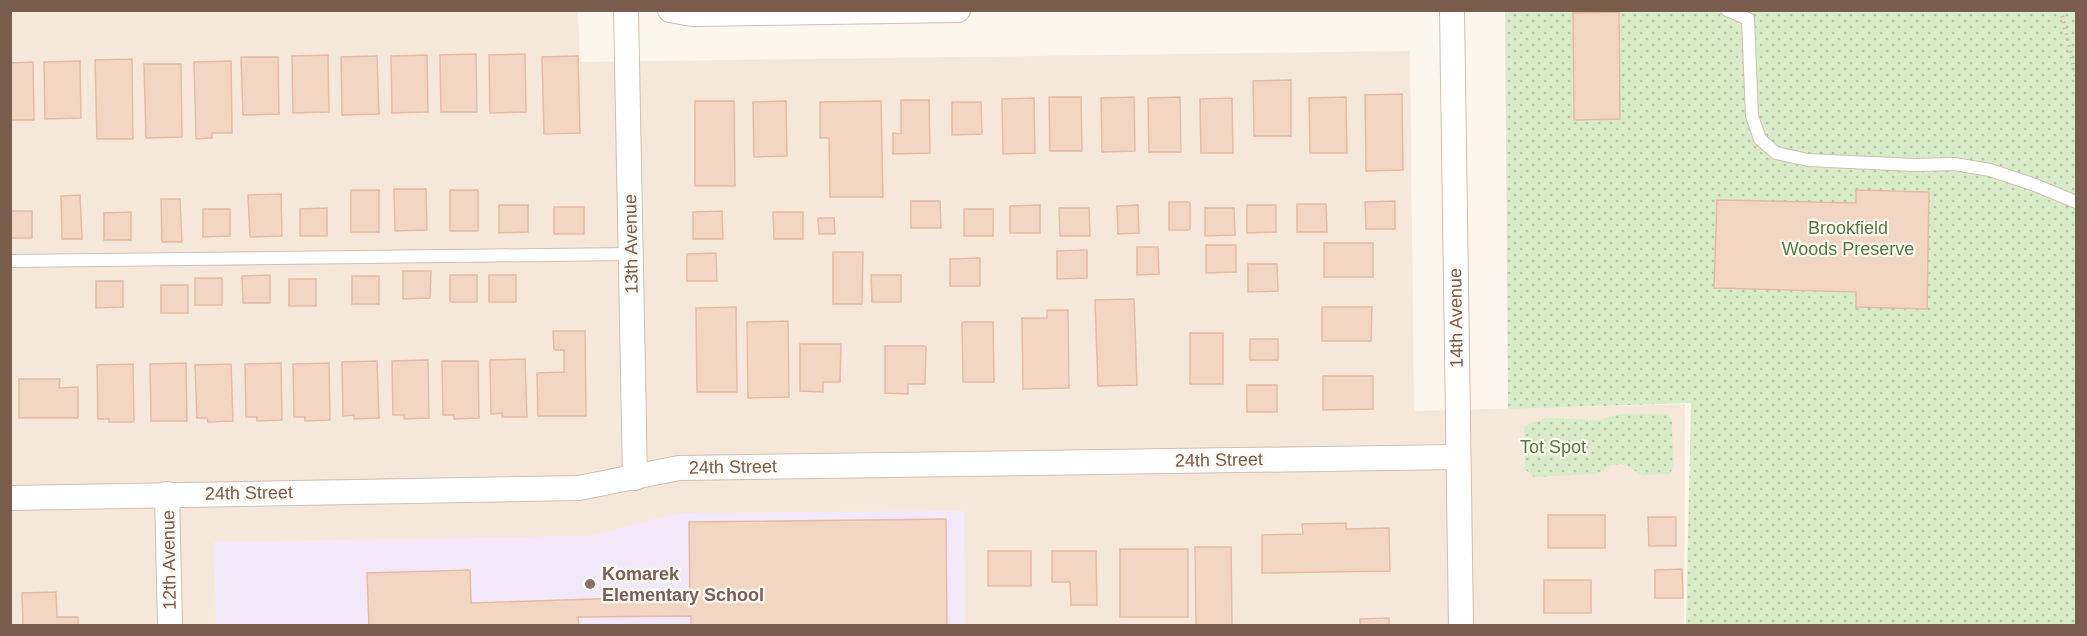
<svg xmlns="http://www.w3.org/2000/svg" width="2087" height="636" viewBox="0 0 2087 636" font-family="Arial,sans-serif">
  <defs>
    <pattern id="grass-dots" width="8" height="8" patternUnits="userSpaceOnUse" patternTransform="scale(1.5)"><rect width="8" height="8" fill="#d8ecc9"/><path d="M2 2h.1M6 6h.1" fill="none" stroke="#b4c2a5" stroke-width="1.8" stroke-linecap="round"/></pattern>
  </defs>
  <rect width="100%" height="100%" fill="#fdf6ec"/>
  <path fill="#f5e8da" d="M 10,11 L 578,11 L 580,62 L 1410,51 L 1414,411 L 1685,404 L 1684,625 L 11,625 Z"/>
  <path fill="#f3e8fa" d="M 964,511 L 965,625 L 216,625 L 214,542 L 590,536 L 680,513 Z"/>
  <g fill="url(#grass-dots)">
    <path d="M 1505,11 L 2076,11 L 2076,625 L 1686,625 L 1691,403 L 1508,409 Z"/>
    <path d="M 1620,414 L 1667,414 L 1672,419 L 1673,468 L 1670,474 L 1642,475 L 1627,466 L 1620,464 L 1611,465 L 1597,474 L 1534,477 L 1525,469 L 1524,426 L 1545,418 L 1599,420 Z"/>
  </g>
  <g fill="#f3d5c3" stroke="#e6bba3" stroke-width="1.5">
    <path d="M 1619,12 L 1620,119 L 1574,120 L 1573,13 Z"/>
    <path d="M 476,54 L 477,112 L 441,112 L 440,55 Z"/>
    <path d="M 525,54 L 526,112 L 490,113 L 489,55 Z"/>
    <path d="M 328,55 L 329,112 L 293,113 L 292,56 Z"/>
    <path d="M 427,55 L 428,112 L 392,113 L 391,56 Z"/>
    <path d="M 377,56 L 379,114 L 342,115 L 341,57 Z"/>
    <path d="M 578,56 L 580,133 L 544,134 L 542,57 Z"/>
    <path d="M 241,57 L 278,57 L 279,114 L 243,115 Z"/>
    <path d="M 132,59 L 133,139 L 97,139 L 95,60 Z"/>
    <path d="M 80,61 L 81,118 L 45,119 L 44,62 Z"/>
    <path d="M 231,61 L 232,133 L 212,133 L 212,138 L 196,139 L 194,62 Z"/>
    <path d="M 33,62 L 34,120 L 10,120 L 10,63 Z"/>
    <path d="M 144,64 L 181,64 L 182,137 L 146,138 Z"/>
    <path d="M 1291,80 L 1291,136 L 1254,136 L 1253,81 Z"/>
    <path d="M 1402,94 L 1403,170 L 1366,171 L 1365,95 Z"/>
    <path d="M 1049,97 L 1081,97 L 1082,151 L 1050,151 Z"/>
    <path d="M 1134,97 L 1135,151 L 1102,152 L 1101,98 Z"/>
    <path d="M 1180,97 L 1181,152 L 1149,152 L 1148,98 Z"/>
    <path d="M 1346,97 L 1347,153 L 1310,153 L 1309,98 Z"/>
    <path d="M 1034,98 L 1035,153 L 1003,154 L 1002,99 Z"/>
    <path d="M 1232,98 L 1233,153 L 1201,153 L 1200,99 Z"/>
    <path d="M 901,100 L 929,100 L 930,153 L 893,154 L 893,133 L 901,134 Z"/>
    <path d="M 695,101 L 734,101 L 735,186 L 695,186 Z"/>
    <path d="M 786,101 L 787,156 L 754,157 L 753,102 Z"/>
    <path d="M 881,101 L 883,197 L 830,197 L 829,138 L 820,138 L 820,102 Z"/>
    <path d="M 952,102 L 981,102 L 982,134 L 952,135 Z"/>
    <path d="M 394,189 L 426,189 L 427,230 L 395,231 Z"/>
    <rect x="351" y="190" width="28" height="42"/>
    <rect x="450" y="190" width="28" height="41"/>
    <path d="M 1856,190 L 1929,192 L 1927,309 L 1856,307 L 1856,292 L 1714,288 L 1717,200 L 1856,203 Z"/>
    <path d="M 281,194 L 282,236 L 250,237 L 248,195 Z"/>
    <path d="M 80,195 L 82,239 L 62,239 L 61,196 Z"/>
    <path d="M 161,199 L 180,199 L 182,242 L 162,242 Z"/>
    <path d="M 911,201 L 940,201 L 941,228 L 911,228 Z"/>
    <path d="M 1395,201 L 1395,229 L 1366,229 L 1365,202 Z"/>
    <rect x="1169" y="202" width="21" height="28"/>
    <path d="M 1297,204 L 1326,204 L 1327,232 L 1297,232 Z"/>
    <path d="M 499,205 L 528,205 L 528,232 L 499,233 Z"/>
    <path d="M 1040,205 L 1040,233 L 1010,233 L 1010,206 Z"/>
    <path d="M 1138,205 L 1139,233 L 1118,234 L 1117,206 Z"/>
    <path d="M 1247,205 L 1276,205 L 1276,232 L 1247,233 Z"/>
    <rect x="554" y="207" width="30" height="27"/>
    <path d="M 327,208 L 327,236 L 300,236 L 300,209 Z"/>
    <path d="M 1059,208 L 1089,208 L 1090,236 L 1060,236 Z"/>
    <path d="M 1205,208 L 1234,208 L 1235,235 L 1205,236 Z"/>
    <path d="M 203,209 L 230,209 L 230,236 L 203,237 Z"/>
    <rect x="964" y="209" width="29" height="27"/>
    <rect x="10" y="211" width="22" height="27"/>
    <path d="M 722,211 L 723,239 L 693,239 L 693,212 Z"/>
    <path d="M 131,212 L 131,240 L 104,240 L 104,213 Z"/>
    <path d="M 773,212 L 803,212 L 803,239 L 774,239 Z"/>
    <path d="M 818,218 L 834,218 L 835,234 L 819,234 Z"/>
    <rect x="1324" y="243" width="49" height="34"/>
    <path d="M 1206,245 L 1236,245 L 1236,272 L 1206,273 Z"/>
    <path d="M 1137,247 L 1158,247 L 1159,274 L 1137,275 Z"/>
    <path d="M 1087,250 L 1087,278 L 1057,279 L 1057,251 Z"/>
    <path d="M 833,252 L 863,252 L 862,304 L 833,304 Z"/>
    <path d="M 716,253 L 717,281 L 687,281 L 687,254 Z"/>
    <path d="M 980,258 L 980,286 L 950,286 L 950,259 Z"/>
    <path d="M 1248,264 L 1277,264 L 1278,291 L 1248,292 Z"/>
    <path d="M 403,271 L 431,271 L 430,298 L 403,299 Z"/>
    <path d="M 270,275 L 270,303 L 243,303 L 242,276 Z"/>
    <rect x="450" y="275" width="27" height="27"/>
    <rect x="489" y="275" width="27" height="27"/>
    <path d="M 871,275 L 901,275 L 901,302 L 872,302 Z"/>
    <rect x="352" y="276" width="27" height="28"/>
    <rect x="195" y="278" width="27" height="27"/>
    <rect x="289" y="279" width="27" height="27"/>
    <path d="M 96,281 L 123,281 L 123,307 L 96,308 Z"/>
    <rect x="161" y="285" width="27" height="28"/>
    <path d="M 1134,299 L 1137,385 L 1098,386 L 1095,300 Z"/>
    <path d="M 736,307 L 737,392 L 697,392 L 696,308 Z"/>
    <path d="M 1322,307 L 1372,307 L 1371,341 L 1322,341 Z"/>
    <path d="M 1047,310 L 1068,310 L 1069,388 L 1023,389 L 1022,318 L 1047,318 Z"/>
    <path d="M 788,321 L 789,397 L 748,398 L 747,322 Z"/>
    <path d="M 962,322 L 993,322 L 994,382 L 963,382 Z"/>
    <path d="M 553,331 L 585,331 L 586,416 L 538,416 L 537,373 L 564,372 L 564,350 L 554,350 Z"/>
    <rect x="1190" y="333" width="33" height="51"/>
    <rect x="1250" y="339" width="28" height="21"/>
    <path d="M 800,344 L 841,344 L 840,382 L 823,382 L 823,392 L 800,391 Z"/>
    <path d="M 885,346 L 926,346 L 925,384 L 908,384 L 908,394 L 885,393 Z"/>
    <path d="M 525,359 L 527,417 L 502,417 L 502,413 L 491,414 L 490,360 Z"/>
    <path d="M 428,360 L 429,418 L 404,419 L 404,415 L 393,415 L 392,361 Z"/>
    <path d="M 377,361 L 379,418 L 354,419 L 354,415 L 343,416 L 342,362 Z"/>
    <path d="M 442,361 L 478,361 L 479,418 L 454,419 L 454,415 L 443,415 Z"/>
    <path d="M 186,363 L 187,421 L 151,421 L 150,364 Z"/>
    <path d="M 281,363 L 282,420 L 257,421 L 257,417 L 246,417 L 245,364 Z"/>
    <path d="M 329,363 L 330,420 L 305,421 L 305,417 L 294,417 L 293,364 Z"/>
    <path d="M 133,364 L 134,422 L 109,422 L 109,419 L 98,419 L 97,365 Z"/>
    <path d="M 231,364 L 233,421 L 208,422 L 207,418 L 197,418 L 195,365 Z"/>
    <path d="M 1323,376 L 1373,376 L 1373,409 L 1323,410 Z"/>
    <path d="M 19,379 L 60,379 L 59,388 L 78,387 L 78,418 L 19,418 Z"/>
    <rect x="1247" y="385" width="30" height="27"/>
    <rect x="1548" y="515" width="57" height="33"/>
    <path d="M 1648,517 L 1676,517 L 1676,546 L 1649,546 Z"/>
    <path d="M 946,519 L 947,626 L 691,626 L 691,616 L 578,617 L 579,626 L 369,626 L 367,573 L 470,570 L 471,603 L 690,596 L 689,522 Z"/>
    <path d="M 1346,523 L 1346,529 L 1389,528 L 1390,571 L 1262,573 L 1262,535 L 1303,534 L 1302,524 Z"/>
    <path d="M 1195,547 L 1231,547 L 1232,625 L 1196,625 Z"/>
    <rect x="1120" y="549" width="68" height="68"/>
    <rect x="988" y="551" width="43" height="35"/>
    <path d="M 1052,551 L 1096,551 L 1097,605 L 1071,605 L 1070,582 L 1052,582 Z"/>
    <path d="M 1682,569 L 1683,598 L 1655,598 L 1655,570 Z"/>
    <rect x="1544" y="580" width="47" height="33"/>
    <path d="M 56,592 L 57,617 L 78,617 L 78,626 L 23,626 L 22,593 Z"/>
    <path d="M 1389,618 L 1389,626 L 1360,626 L 1360,619 Z"/>
  </g>
  <g fill="none" stroke-linecap="round" stroke-linejoin="round">
    <g stroke="#d1beb0" stroke-width="14">
      <g id="lane">
        <path d="M 1727,10 L 1748,19 L 1752,116 L 1760,139 L 1776,153 L 1808,160 L 1914,165 L 1954,164 L 1990,170 L 2035,185 L 2076,202"/>
        <path d="M 10,261 L 631,254"/>
      </g>
    </g>
    <g stroke="#d1beb0" stroke-width="26">
      <g id="street">
        <path d="M 626,10 L 635,478"/>
        <path d="M 670,10 L 692,14 L 958,10"/>
        <path d="M 1452,10 L 1461,626"/>
        <path d="M 167,494 L 170,626"/>
        <path d="M 10,498 L 579,488 L 679,468 L 1457,457"/>
      </g>
    </g>
    <path stroke="#d9b8a5" stroke-width="4" stroke-dasharray="1.5 4.5" stroke-linecap="butt" d="M 2061,10 L 2076,77"/>
    <use href="#lane" stroke="#fff" stroke-width="12"/>
    <use href="#street" stroke="#fff" stroke-width="24"/>
  </g>
  <circle fill="#8d6e63" stroke="#fffaf3" stroke-width="2" cx="590" cy="584" r="6"/>
  <g text-anchor="middle" stroke-width="4.5" stroke-linejoin="round" paint-order="stroke">
    <g font-size="18" fill="#537a41" stroke="#fffaf3">
      <text x="1848" y="234">Brookfield<tspan x="1848" dy="21">Woods Preserve</tspan></text>
      <text x="1553" y="453">Tot Spot</text>
    </g>
    <g font-size="18" fill="#7a5c4d" stroke="#fffaf3">
      <text transform="translate(631 244) rotate(-91)" y="6">13th Avenue</text>
      <text transform="translate(1456 318) rotate(-91)" y="6">14th Avenue</text>
      <text transform="translate(1219 460) rotate(-1)" y="6">24th Street</text>
      <text transform="translate(733 467) rotate(-1)" y="6">24th Street</text>
      <text transform="translate(249 493) rotate(-1)" y="6">24th Street</text>
      <text transform="translate(169 560) rotate(-91)" y="6">12th Avenue</text>
    </g>
    <g font-size="18" font-weight="bold" fill="#785e54" stroke="#fffaf3" text-anchor="start">
      <text x="602" y="580">Komarek<tspan x="602" dy="21">Elementary School</tspan></text>
    </g>
  </g>
  <rect width="2087" height="636" fill="none" stroke="#7a5c4d" stroke-width="24"/>
</svg>
